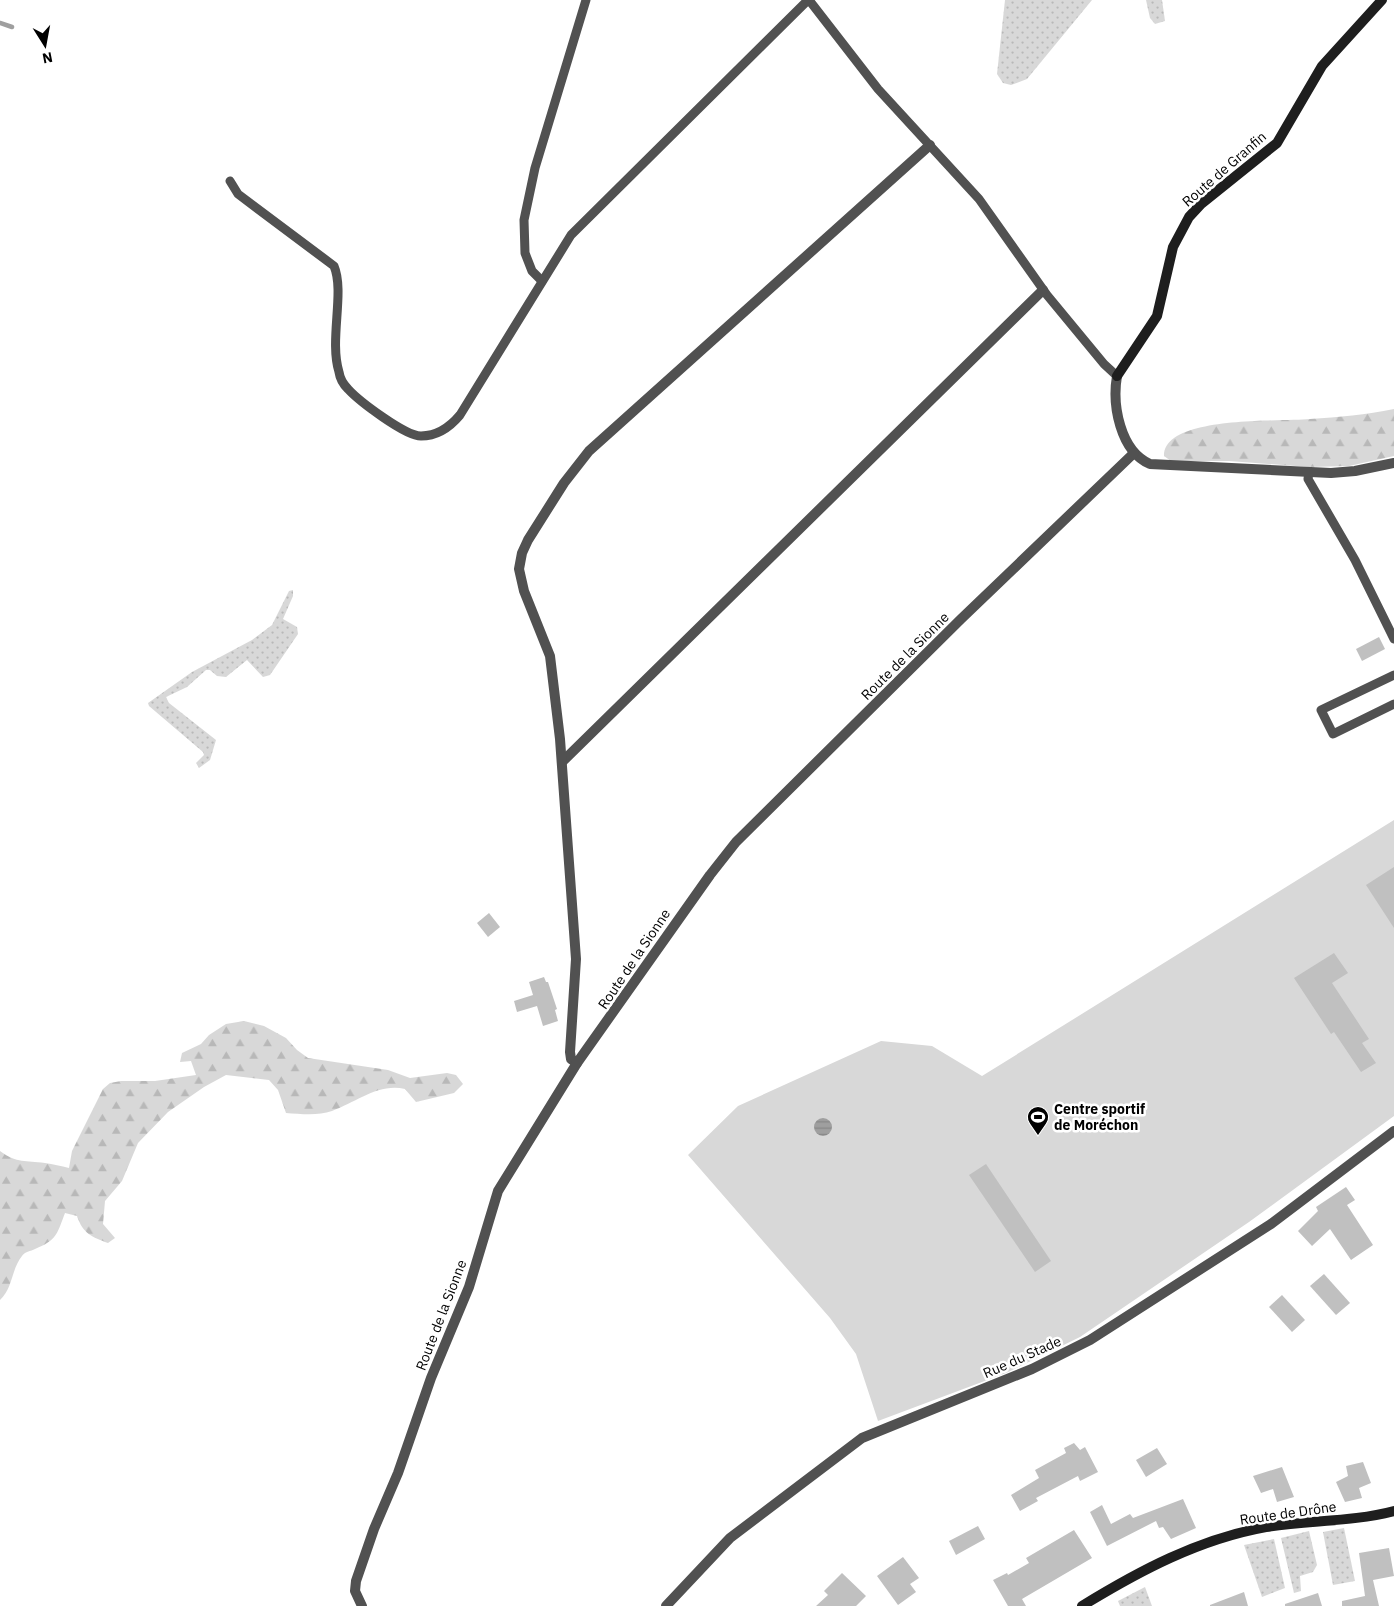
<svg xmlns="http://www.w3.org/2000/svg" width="1394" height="1606" viewBox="0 0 1394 1606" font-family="'IBM Plex Sans',sans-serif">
  <defs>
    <pattern id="grass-dots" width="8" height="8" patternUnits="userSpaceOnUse" patternTransform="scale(1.25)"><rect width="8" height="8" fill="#d8d8d8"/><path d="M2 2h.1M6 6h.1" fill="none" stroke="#b8b8b8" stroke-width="1.8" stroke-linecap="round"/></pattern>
    <pattern id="forest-firs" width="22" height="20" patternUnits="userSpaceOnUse" patternTransform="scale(1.25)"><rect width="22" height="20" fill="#d8d8d8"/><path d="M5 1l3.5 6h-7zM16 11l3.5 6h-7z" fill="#b8b8b8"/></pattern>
    <pattern id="water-rules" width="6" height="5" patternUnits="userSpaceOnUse" patternTransform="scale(1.25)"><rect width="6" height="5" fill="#9f9f9f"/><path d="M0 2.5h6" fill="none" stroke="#878787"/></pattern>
  </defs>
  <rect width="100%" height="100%" fill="#fff"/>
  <g fill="url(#grass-dots)">
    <path d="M 1005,0 L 1092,0 L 1027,79 L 1011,85 L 1003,83 L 997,74 Z"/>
    <path d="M 1146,0 L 1162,0 L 1165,21 L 1155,24 L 1150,18 Z"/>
    <path d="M 293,590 L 293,596 L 283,619 L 297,627 L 298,634 L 270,675 L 263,677 L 247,660 L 226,677 L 217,676 L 210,670 L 206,670 L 187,687 L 166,697 L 169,703 L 216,740 L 210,760 L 199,768 L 196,763 L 204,755 L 203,752 L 149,706 L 148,703 L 192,672 L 252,640 L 272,625 L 289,591 Z"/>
    <path d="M 1344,1528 L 1355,1581 L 1333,1585 L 1323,1532 Z"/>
    <path d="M 1309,1531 L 1317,1565 L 1313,1572 L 1300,1576 L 1301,1591 L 1294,1593 L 1281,1538 Z"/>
    <path d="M 1274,1539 L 1285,1588 L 1262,1597 L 1244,1545 Z"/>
    <path d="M 1145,1587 L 1152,1606 L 1120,1606 L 1118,1601 Z"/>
  </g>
  <g fill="url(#forest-firs)">
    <path d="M 1394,409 L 1394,456 L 1349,466 L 1309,467 L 1229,461 L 1171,461 L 1164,456 C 1164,415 1281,422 1310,419 C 1339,417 1366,415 1394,409 Z"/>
    <path d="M 244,1021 L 264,1026 L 286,1038 L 297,1050 L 308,1058 L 388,1070 L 410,1078 L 447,1073 L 456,1075 L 463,1084 L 454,1093 L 416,1102 L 405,1089 C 378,1083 357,1102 332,1111 C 318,1116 301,1114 286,1113 L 278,1090 L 269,1080 L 226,1075 L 204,1087 L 168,1112 L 138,1143 L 122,1181 L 105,1201 L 103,1224 L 115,1238 L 108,1243 C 92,1237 83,1234 77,1216 L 65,1213 C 57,1234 57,1240 35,1249 C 31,1251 24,1252 22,1256 C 11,1270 13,1288 0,1300 L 0,1151 C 18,1164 25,1160 45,1163 C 53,1164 61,1166 69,1168 L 72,1151 L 103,1089 L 110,1083 L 121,1081 L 155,1081 L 196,1075 L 191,1061 L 180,1062 L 182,1053 L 201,1044 L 209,1035 L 226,1024 Z"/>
  </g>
  <path fill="#d8d8d8" d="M 1394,820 L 1394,1116 L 1249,1222 L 1080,1337 L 1006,1373 L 878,1421 L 856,1354 L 830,1318 L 688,1155 L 738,1106 L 881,1041 L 932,1046 L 982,1076 Z"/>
  <circle fill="url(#water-rules)" cx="823" cy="1127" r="9"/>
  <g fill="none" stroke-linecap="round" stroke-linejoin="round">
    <path stroke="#9f9f9f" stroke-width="4.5" d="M 0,23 L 12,27"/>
  </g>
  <g fill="#c0c0c0">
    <path d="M 1379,637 L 1385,649 L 1362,661 L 1356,649 Z"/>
    <path d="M 1394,867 L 1394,928 L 1366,885 Z"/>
    <path d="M 489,913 L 500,927 L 488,937 L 477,923 Z"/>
    <path d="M 1334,953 L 1348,973 L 1332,983 L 1369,1039 L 1362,1043 L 1376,1063 L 1361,1072 L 1334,1032 L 1331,1034 L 1294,978 Z"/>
    <path d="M 544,977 L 546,982 L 548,982 L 557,1009 L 555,1010 L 558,1021 L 543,1026 L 537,1006 L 517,1012 L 514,1001 L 533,995 L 529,982 Z"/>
    <path d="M 986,1164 L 1051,1261 L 1035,1272 L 969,1175 Z"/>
    <path d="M 1346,1187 L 1355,1200 L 1347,1205 L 1373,1245 L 1351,1260 L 1330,1229 L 1312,1246 L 1298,1231 L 1318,1211 L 1316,1207 Z"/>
    <path d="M 1324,1274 L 1350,1303 L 1336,1315 L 1310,1286 Z"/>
    <path d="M 1282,1295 L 1305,1320 L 1292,1332 L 1269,1307 Z"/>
    <path d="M 1074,1443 L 1080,1450 L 1085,1447 L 1098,1472 L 1080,1481 L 1078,1476 L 1036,1498 L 1038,1501 L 1020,1511 L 1011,1495 L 1039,1478 L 1035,1470 L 1066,1453 L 1064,1448 Z"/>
    <path d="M 1157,1448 L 1167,1464 L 1146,1477 L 1136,1460 Z"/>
    <path d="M 1363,1462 L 1371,1483 L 1359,1488 L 1362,1498 L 1345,1502 L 1336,1482 L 1348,1476 L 1346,1466 Z"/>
    <path d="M 1282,1467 L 1294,1497 L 1277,1502 L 1273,1489 L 1261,1493 L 1253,1476 Z"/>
    <path d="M 1183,1499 L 1196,1528 L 1171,1539 L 1163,1527 L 1159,1528 L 1156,1521 L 1107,1546 L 1090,1512 L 1102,1505 L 1111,1524 L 1130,1514 L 1133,1518 Z"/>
    <path d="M 978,1526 L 985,1539 L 956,1555 L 949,1541 Z"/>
    <path d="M 1074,1530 L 1092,1558 L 1022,1599 L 1026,1606 L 1008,1606 L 993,1580 L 1007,1573 L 1008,1575 L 1029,1563 L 1026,1558 Z"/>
    <path d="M 1389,1548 L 1394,1576 L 1373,1580 L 1379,1606 L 1342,1606 L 1342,1601 L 1365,1596 L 1359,1553 Z"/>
    <path d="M 903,1557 L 919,1578 L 910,1584 L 916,1592 L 898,1605 L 877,1576 Z"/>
    <path d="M 842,1573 L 866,1596 L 856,1606 L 816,1606 L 828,1595 L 824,1591 Z"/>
    <path d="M 1244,1592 L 1248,1606 L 1210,1606 L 1210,1605 Z"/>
    <path d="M 1318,1593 L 1322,1606 L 1285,1606 L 1285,1604 Z"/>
  </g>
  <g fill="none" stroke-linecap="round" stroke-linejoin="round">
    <g stroke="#515151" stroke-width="9">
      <path d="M 809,0 L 878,89 L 979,199 L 1047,295 L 1104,364 L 1117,376"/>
      <path d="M 230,181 L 238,194 L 334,266 C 345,292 329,340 339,372 C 340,379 343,384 348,389 C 359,401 405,436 421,436 C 437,436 450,427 460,415 L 571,235 L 808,0"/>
      <path d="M 542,281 L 532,271 L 525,253 L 524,220 L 535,168 L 586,0"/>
      <path d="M 1309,472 L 1308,479 L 1355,560 L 1394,639"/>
      <path d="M 1394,675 L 1321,710 L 1333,734 L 1394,704"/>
    </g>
    <g stroke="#515151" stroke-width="10">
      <path d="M 1117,376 C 1112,405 1120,451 1150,464 L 1331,473 L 1355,471 L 1394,463"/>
      <path d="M 562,762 L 1043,290"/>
      <path d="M 577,1063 L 571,1059 L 570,1052 L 576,959 L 560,739 L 550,656 L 524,591 L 519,569 L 522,553 L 528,540 L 564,483 L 589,451 L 930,145"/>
      <path d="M 362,1606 L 355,1591 L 356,1581 L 374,1529 L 398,1473 L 431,1378 L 469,1287 L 498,1191 L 577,1063 L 710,875 L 736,842 L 961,619 L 1134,453"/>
      <path d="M 666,1606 L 730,1538 L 862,1438 L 1032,1369 L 1090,1340 L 1271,1224 L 1394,1131"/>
    </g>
    <g stroke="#1e1e1e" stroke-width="10">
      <path d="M 1117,376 L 1157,316 L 1173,247 L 1189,217 L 1201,204 L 1277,143 L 1322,66 L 1382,0"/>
      <path d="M 1082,1606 C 1139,1571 1199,1539 1266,1527 C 1308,1520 1353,1522 1394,1511"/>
    </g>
  </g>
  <defs>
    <g id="stadium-pin" transform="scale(1.125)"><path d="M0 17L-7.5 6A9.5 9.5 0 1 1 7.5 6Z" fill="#000" stroke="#fff"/><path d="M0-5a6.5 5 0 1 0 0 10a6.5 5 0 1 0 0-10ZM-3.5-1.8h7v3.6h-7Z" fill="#fff"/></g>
  </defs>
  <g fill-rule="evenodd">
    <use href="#stadium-pin" x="1038" y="1117"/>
  </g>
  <g text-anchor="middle" stroke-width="5" stroke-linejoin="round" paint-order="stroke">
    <g font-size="14" fill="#000" stroke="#fff">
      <text transform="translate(1224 169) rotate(-41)" y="5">Route de Granfin</text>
      <text transform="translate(905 656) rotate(-45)" y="5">Route de la Sionne</text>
      <text transform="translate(634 959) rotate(-56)" y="5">Route de la Sionne</text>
      <text transform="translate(441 1315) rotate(-69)" y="5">Route de la Sionne</text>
      <text transform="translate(1022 1357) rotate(-24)" y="5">Rue du Stade</text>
      <text transform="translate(1288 1513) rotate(-8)" y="5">Route de Drône</text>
    </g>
    <g font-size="14" font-weight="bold" fill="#000" stroke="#fff" text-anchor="start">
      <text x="1054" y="1114">Centre sportif<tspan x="1054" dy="16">de Moréchon</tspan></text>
    </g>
  </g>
  <g transform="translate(45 45) rotate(169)" stroke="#ffffff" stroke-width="4" paint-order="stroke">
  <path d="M0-4L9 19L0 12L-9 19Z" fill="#000000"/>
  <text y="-8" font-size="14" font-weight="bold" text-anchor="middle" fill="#000000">N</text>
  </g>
</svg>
